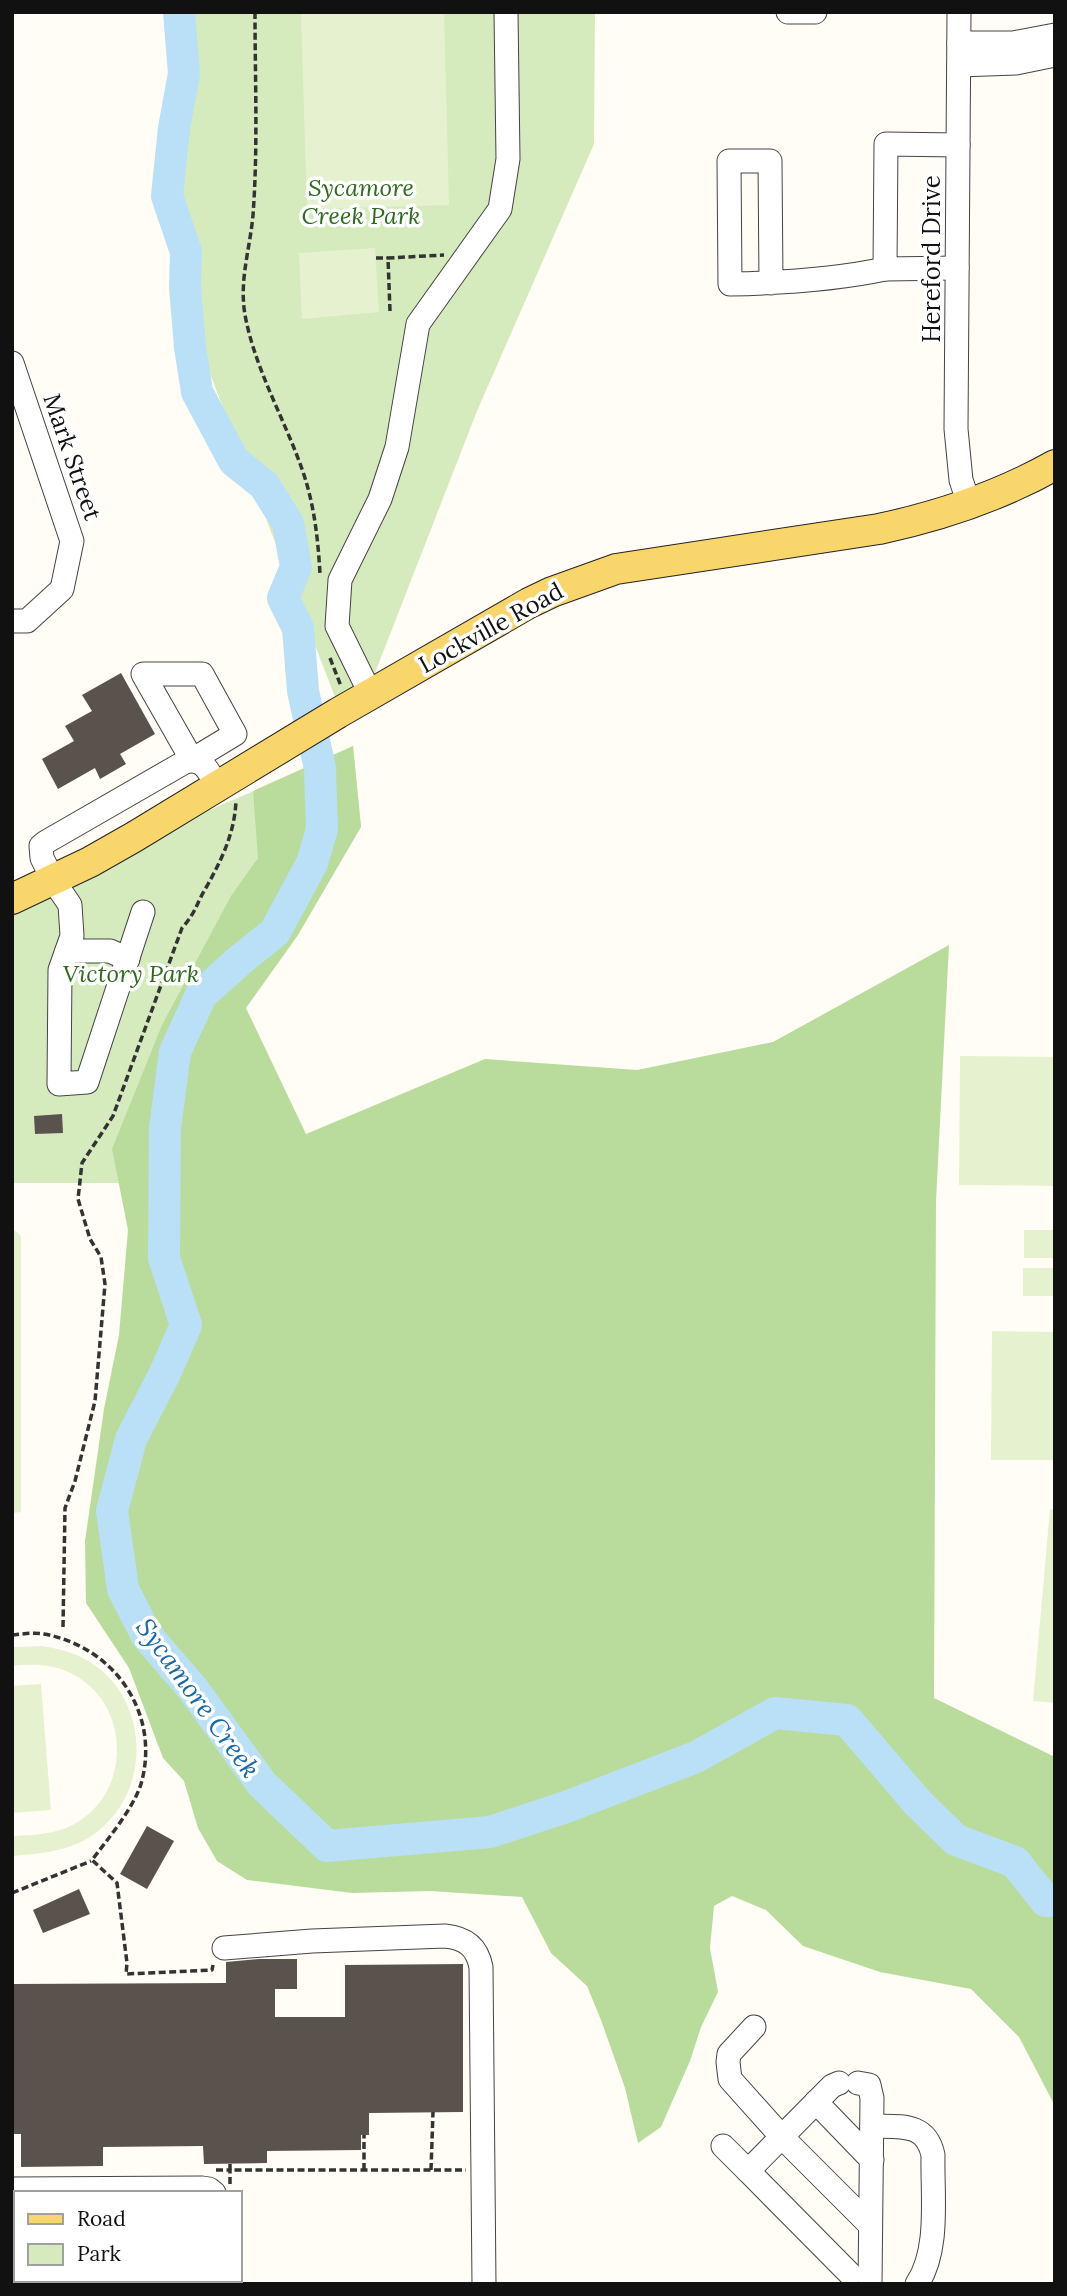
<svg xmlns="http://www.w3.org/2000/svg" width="1067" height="2296" viewBox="0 0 1067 2296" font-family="Lora,serif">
  <rect width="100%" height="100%" fill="#fffdf5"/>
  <g fill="#d5ebbd">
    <path d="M 182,12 L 595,12 L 594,144 L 477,411 L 375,673 L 335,697 L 195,335 L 164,184 L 189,56 Z"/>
    <path d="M 353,746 L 361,827 L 247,1001 L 181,1183 L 12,1183 L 12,899 L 90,862 L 293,774 L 288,786 Z"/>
  </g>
  <path fill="#b9dc9c" d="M 353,746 L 361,827 L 298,935 L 246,1008 L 306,1134 L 485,1059 L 637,1070 L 773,1042 L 949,945 L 936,1201 L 934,1698 L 1055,1757 L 1055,2106 L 1019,2037 L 971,1989 L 880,1972 L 803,1946 L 766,1910 L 732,1896 L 714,1906 L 710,1948 L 718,1992 L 701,2027 L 690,2061 L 661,2127 L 638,2143 L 625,2088 L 601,2020 L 587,1986 L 551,1953 L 522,1897 L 430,1891 L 352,1893 L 247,1880 L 217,1861 L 198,1828 L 184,1781 L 163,1758 L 129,1668 L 86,1603 L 85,1541 L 104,1409 L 119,1335 L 128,1230 L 112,1149 L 162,1025 L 231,896 L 258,858 L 253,791 Z"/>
  <g fill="#e6f2cf">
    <path d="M 301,12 L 444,12 L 449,205 L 307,209 Z"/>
    <path d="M 375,248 L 379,312 L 302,319 L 299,253 Z"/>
    <path d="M 960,1056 L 1055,1057 L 1055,1186 L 959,1185 Z"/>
    <path d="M 12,1228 L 21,1236 L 21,1512 L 12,1513 Z"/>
    <rect x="1024" y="1230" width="31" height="28"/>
    <rect x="1023" y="1268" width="32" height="28"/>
    <path d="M 992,1331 L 1055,1332 L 1055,1460 L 991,1460 Z"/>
    <path d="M 1050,1509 L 1055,1510 L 1055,1703 L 1033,1701 Z"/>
    <path d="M 42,1646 C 63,1649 83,1655 101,1670 C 154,1715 147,1805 85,1840 C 62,1852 38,1854 12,1856 L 12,1836 C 30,1835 49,1835 66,1828 C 134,1800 134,1699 66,1671 C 48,1664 30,1664 12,1666 L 12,1647 Z"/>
    <path d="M 41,1684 L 51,1810 L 12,1813 L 12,1686 Z"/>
  </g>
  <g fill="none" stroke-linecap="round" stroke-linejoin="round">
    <path stroke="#b9e0f7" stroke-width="32" d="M 179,12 L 184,74 L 174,128 L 167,196 L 186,252 L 185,287 L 190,347 L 197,392 L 234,461 L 264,485 L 288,523 L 296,567 L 283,598 L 298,628 L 303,691 L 320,768 L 322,829 L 312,863 L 275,932 L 240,960 L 201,995 L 175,1052 L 165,1128 L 164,1258 L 186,1325 L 165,1373 L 131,1439 L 112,1511 L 123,1589 L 147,1636 L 193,1689 L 262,1784 L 327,1846 L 490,1832 L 566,1807 L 696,1757 L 775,1713 L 847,1720 L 918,1803 L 956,1840 L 1015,1862 L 1046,1901 L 1055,1900"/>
  </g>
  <g fill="#5a524d">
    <path d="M 121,673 L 155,734 L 120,754 L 126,764 L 100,779 L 95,768 L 58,789 L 42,759 L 74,741 L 65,726 L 92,711 L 82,695 Z"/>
    <path d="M 62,1114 L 63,1133 L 35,1134 L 34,1116 Z"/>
    <path d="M 147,1826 L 174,1841 L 147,1889 L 120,1874 Z"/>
    <path d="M 79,1889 L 90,1914 L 43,1933 L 33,1910 Z"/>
    <path d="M 259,1959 L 297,1959 L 297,1989 L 275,1989 L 275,2017 L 345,2017 L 345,1965 L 463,1964 L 463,2112 L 369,2113 L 369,2135 L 361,2135 L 361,2150 L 267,2151 L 267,2163 L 204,2164 L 203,2146 L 103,2147 L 103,2166 L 21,2167 L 21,2134 L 12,2134 L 12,1984 L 226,1983 L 226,1962 Z"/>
  </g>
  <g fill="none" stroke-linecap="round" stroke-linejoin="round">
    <g stroke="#444" stroke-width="25">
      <g id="minor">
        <path d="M 788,12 L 815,12"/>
        <path d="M 959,12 L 956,429 L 961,480 L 969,504"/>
        <path d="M 959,43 L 1013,43 L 1055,35"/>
        <path d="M 959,65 L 1016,63 L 1055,55"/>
        <path d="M 957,268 L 885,269 L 886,144 L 958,145"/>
        <path d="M 771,283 L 770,161 L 729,161 L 730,284 C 782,283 833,280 885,269"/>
        <path d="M 12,363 L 72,541 L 62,589 L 27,621 L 12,621"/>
        <path d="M 143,674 L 202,674 L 235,734 L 192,760 Z"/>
        <path d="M 371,695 L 337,626 L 340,580 L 380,499 L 397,447 L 418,324 L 500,209 L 508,159 L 506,12"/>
        <path d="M 143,912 L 87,1082 L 59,1084 L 60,970 L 72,936 L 70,905 L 53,880 L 42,858 L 41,846 L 46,842 L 185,762 C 204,756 210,774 218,788"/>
        <path d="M 67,951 L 110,951 L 128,959"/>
        <path d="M 224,1948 L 312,1941 L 445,1936 C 466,1938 477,1947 481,1967 L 484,2284"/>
        <path d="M 754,2027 L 729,2054 L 728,2062 L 730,2079 L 782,2137 L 870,2225"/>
        <path d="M 839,2083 L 832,2086 L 748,2171 L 850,2274"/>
        <path d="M 858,2083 L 869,2085 L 872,2098 L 870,2284"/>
        <path d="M 816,2102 L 872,2160"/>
        <path d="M 872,2126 C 900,2127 926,2122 933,2155 C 932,2195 940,2250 917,2284"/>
        <path d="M 723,2146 L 748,2171"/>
        <path d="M 12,2189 L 202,2188 L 209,2189 L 214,2193"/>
        <path d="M 219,2284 L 220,2280"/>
      </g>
    </g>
    <g stroke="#222" stroke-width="32">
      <path id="major" d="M 12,899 L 90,862 L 134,837 L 338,713 L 529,603 L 552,592 L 616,569 L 879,529 C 940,516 1000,496 1055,465"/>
    </g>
    <g stroke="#333" stroke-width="3.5" stroke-dasharray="7 3.5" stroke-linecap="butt">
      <path d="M 255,12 C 255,79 258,148 253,215 C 250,249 239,280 245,315 C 255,369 284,418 302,469 C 314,503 318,538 320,574"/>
      <path d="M 376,258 L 388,258"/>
      <path d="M 390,311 L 388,258 L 444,255"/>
      <path d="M 330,658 L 341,686"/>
      <path d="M 63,1627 L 65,1508 L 75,1481 L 95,1401 L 105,1284 L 101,1257 L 90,1239 L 78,1199 L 82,1163 L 113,1116 L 182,928 C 197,911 196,904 207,886 C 222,859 235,832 236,800"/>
      <path d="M 12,1635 C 23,1634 34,1632 44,1634 C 115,1647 161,1714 141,1784 C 133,1809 107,1840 92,1860 L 117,1883 L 127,1963 L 126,1974 L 212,1970 L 213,1965"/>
      <path d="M 12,1893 L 91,1861"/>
      <path d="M 230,2164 L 230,2170 L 466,2170"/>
      <path d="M 216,2170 L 230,2170 L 230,2184"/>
      <path d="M 364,2170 L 364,2135"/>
      <path d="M 431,2170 L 433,2112"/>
    </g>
    <use href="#minor" stroke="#fff" stroke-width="23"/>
    <use href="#major" stroke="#f9d66b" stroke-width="30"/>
  </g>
  <g text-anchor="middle" stroke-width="7" stroke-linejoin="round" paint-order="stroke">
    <g font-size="24" font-style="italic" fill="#2f6b1f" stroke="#fff">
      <text x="361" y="196">Sycamore<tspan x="361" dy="28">Creek Park</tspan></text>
      <text x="131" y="982">Victory Park</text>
    </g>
    <g font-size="24" fill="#111" stroke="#fff">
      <text transform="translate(932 259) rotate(-90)" y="8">Hereford Drive</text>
      <text transform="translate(72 457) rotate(71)" y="8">Mark Street</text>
      <text transform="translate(491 628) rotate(-29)" y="8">Lockville Road</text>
    </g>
    <g font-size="26" font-style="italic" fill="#1768a6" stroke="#fff">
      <text transform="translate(198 1698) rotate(54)" y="9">Sycamore Creek</text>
    </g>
  </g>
  <rect width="1067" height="2296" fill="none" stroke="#111111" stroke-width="28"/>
  <rect x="14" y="2191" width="228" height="91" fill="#ffffff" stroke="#a0a0a0" stroke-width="2"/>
  <rect x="28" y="2214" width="35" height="10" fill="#f9d66b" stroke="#a0a0a0" stroke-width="2"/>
  <text x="77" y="2226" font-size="21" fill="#111111">Road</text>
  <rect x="28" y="2244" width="35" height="21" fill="#d5ebbd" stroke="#a0a0a0" stroke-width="2"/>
  <text x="77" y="2261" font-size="21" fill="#111111">Park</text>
</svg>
